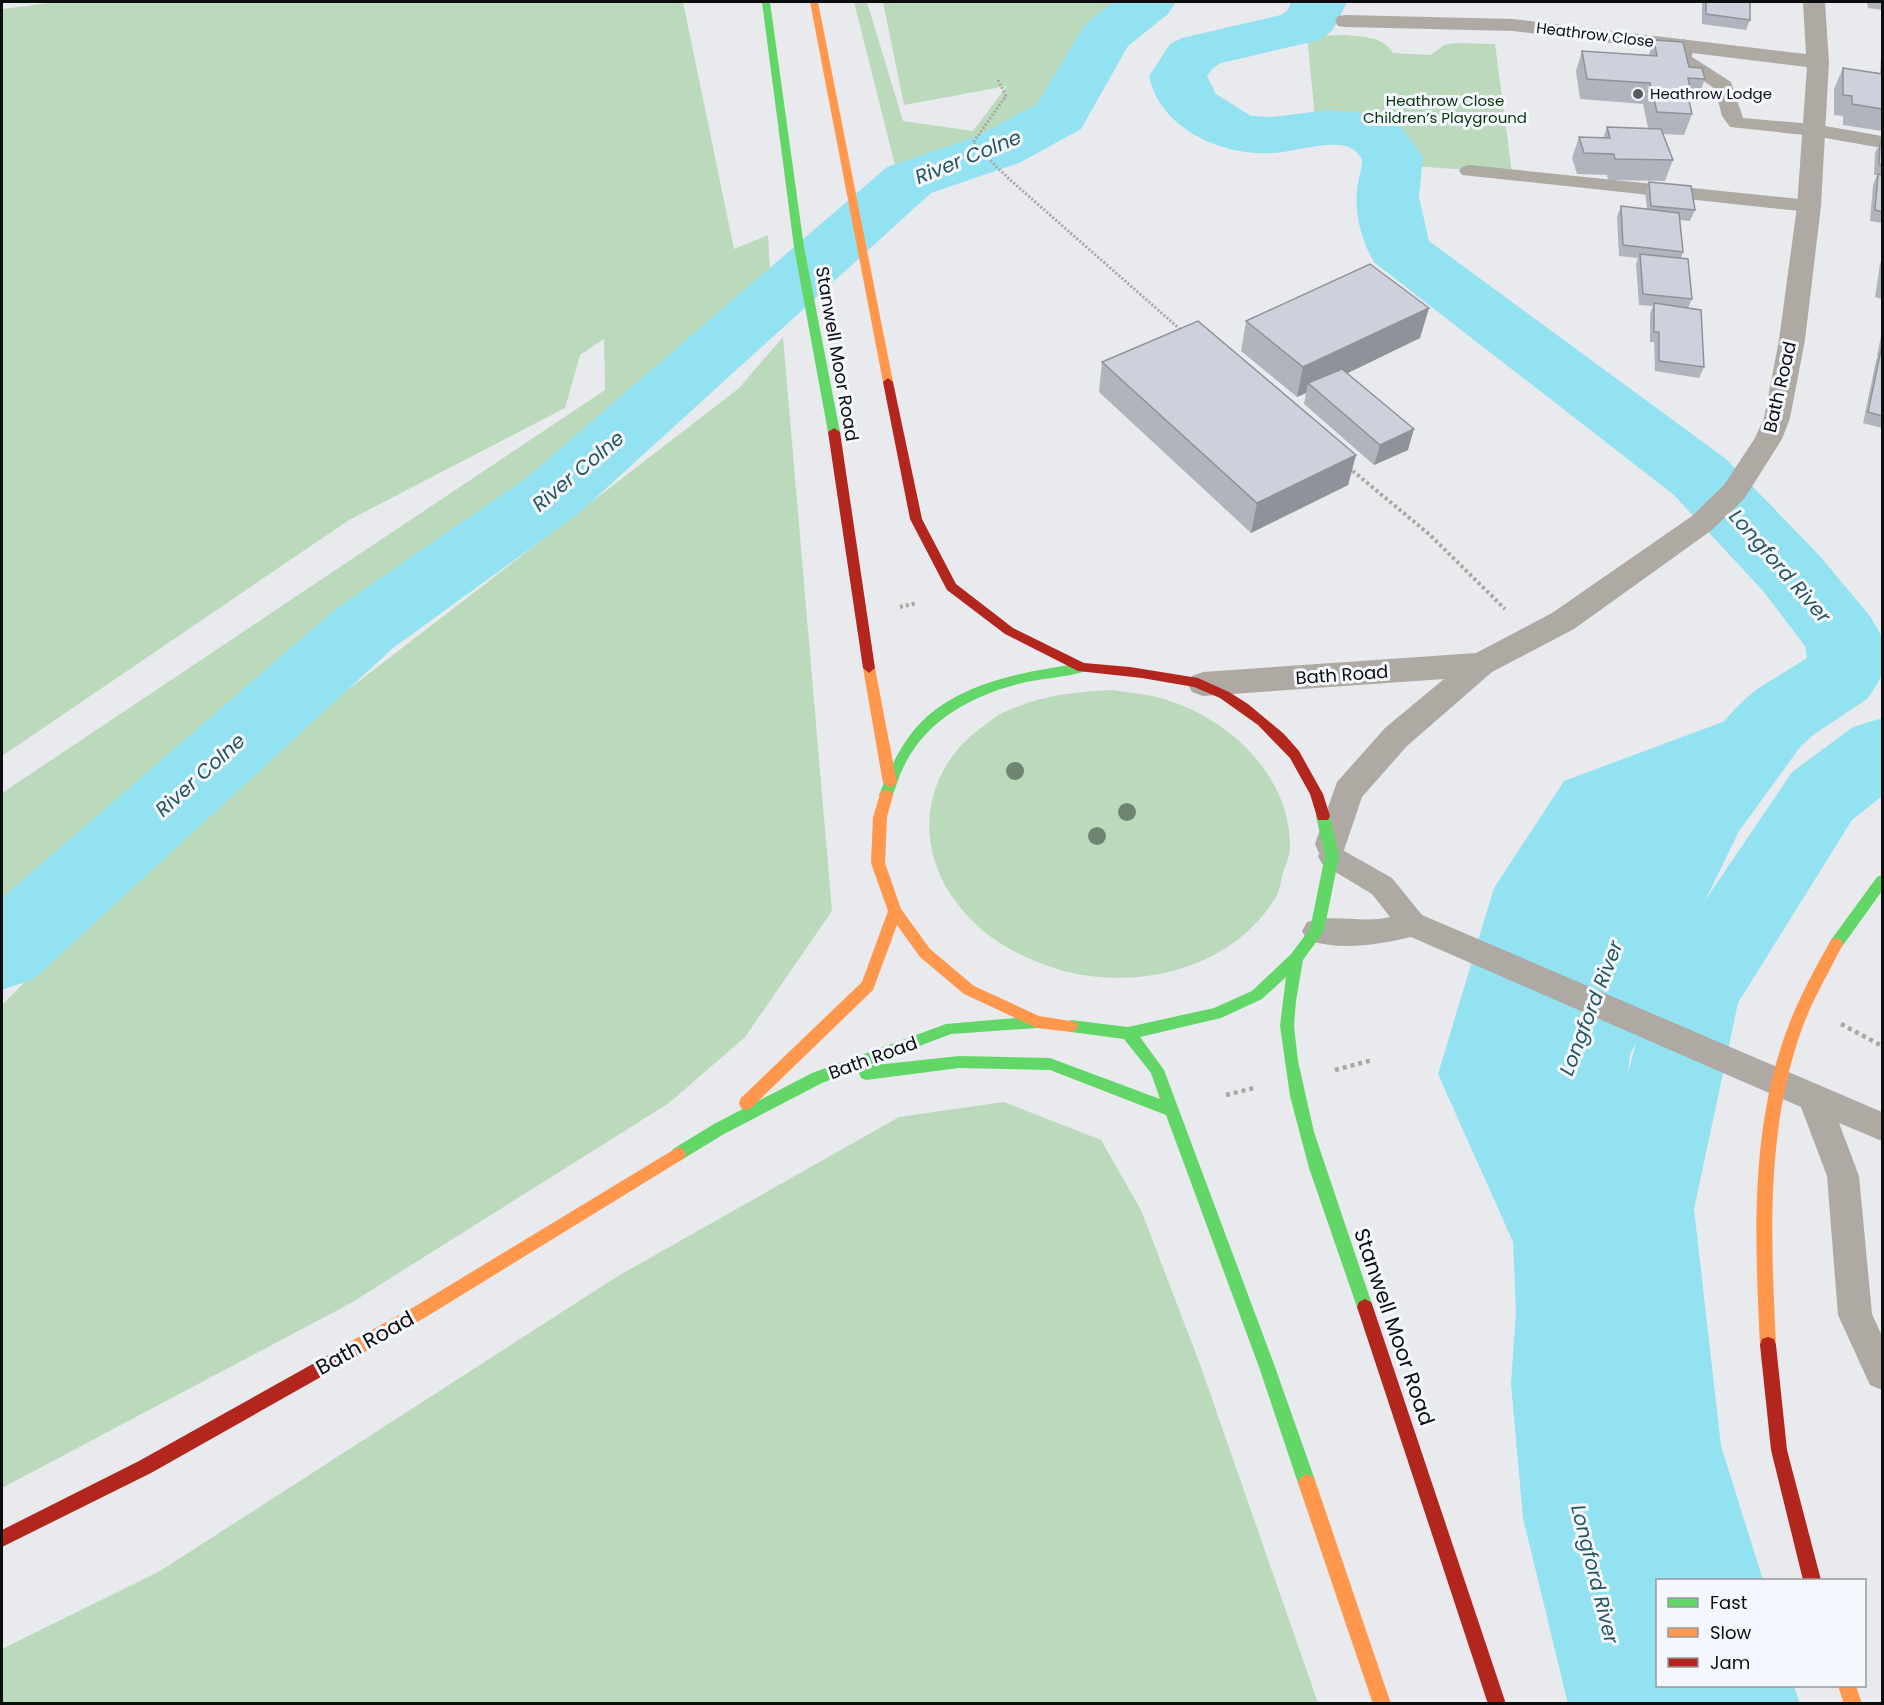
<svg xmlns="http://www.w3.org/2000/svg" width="1884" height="1705" viewBox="0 0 1884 1705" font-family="Poppins,sans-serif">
  <rect width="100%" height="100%" fill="#e9eaee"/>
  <g fill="#bbdabc">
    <path d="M 57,2 L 683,2 L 734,249 L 768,235 L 772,302 L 228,708 L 2,910 L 2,793 L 605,390 L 604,339 L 580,355 L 565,408 L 349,520 L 2,756 L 2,9 Z"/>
    <path d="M 854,2 L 867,2 L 903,121 L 973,131 L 1007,86 L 904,105 L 883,2 L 1124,2 L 1065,58 L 1043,102 L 953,156 L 897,173 Z"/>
    <path d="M 1344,35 C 1363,37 1383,36 1393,53 L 1431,55 L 1444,45 L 1454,43 L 1495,44 L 1512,173 L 1412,166 C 1393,122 1358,119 1315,118 L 1307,36 Z"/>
    <path d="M 783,337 L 832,911 L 745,1037 L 669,1103 L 351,1303 L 2,1488 L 2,1005 L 103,903 L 319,712 L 738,389 Z"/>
    <path d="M 1112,690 C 1130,693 1150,694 1167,700 C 1231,720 1291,777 1290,848 C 1290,856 1285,865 1283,873 C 1281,880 1280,890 1276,897 C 1230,973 1127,994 1048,966 C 1007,951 976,932 951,895 C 913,838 926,768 981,728 C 989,722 998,714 1007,711 C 1042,695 1074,692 1112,690 Z"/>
    <path d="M 1004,1102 L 1101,1140 L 1141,1210 L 1201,1367 L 1318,1703 L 2,1703 L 2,1649 L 160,1571 L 618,1276 L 899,1117 Z"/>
  </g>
  <path fill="#93e2f1" d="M 1771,704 L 1811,732 L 1739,831 L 1630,1055 L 1603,1315 L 1543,1309 L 1438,1074 L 1494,888 L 1564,781 Z"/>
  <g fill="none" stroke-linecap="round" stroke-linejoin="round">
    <g fill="#93e2f1" fill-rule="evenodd">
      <path d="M 1114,2 L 1176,2 L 1168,14 L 1128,46 L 1081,129 L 1019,163 L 931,193 L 578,514 L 393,648 L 34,979 L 2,990 L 2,898 L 337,608 L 526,478 L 887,167 L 975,137 L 1037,104 L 1085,24 Z"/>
      <path d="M 1291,2 L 1347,2 L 1333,30 L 1320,40 L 1221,63 L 1213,68 L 1207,76 L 1216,94 L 1251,116 L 1272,117 L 1328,110 L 1363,113 L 1399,125 L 1423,156 L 1419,197 L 1429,241 L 1726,459 L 1818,554 L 1870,616 L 1882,637 L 1882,675 L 1874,689 L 1867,699 L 1813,735 L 1799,748 L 1736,828 L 1706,838 L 1676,828 L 1663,804 C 1680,773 1728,711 1756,690 C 1772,679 1790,669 1807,658 L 1805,646 L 1764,592 L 1674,495 L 1375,263 C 1362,244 1354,213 1357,189 C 1358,179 1362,170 1362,160 C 1360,154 1353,148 1346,146 C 1323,141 1295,152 1272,153 C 1222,156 1160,129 1149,76 L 1170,44 L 1182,38 L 1281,15 L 1288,10 Z"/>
      <path d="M 1882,718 L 1882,796 L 1852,820 L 1738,1003 L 1694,1209 L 1721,1446 L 1763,1580 L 1658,1580 L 1658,1686 L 1794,1686 L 1800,1704 L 1568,1704 L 1523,1518 L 1511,1384 L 1516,1312 L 1511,1192 L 1526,1160 L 1561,1146 L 1596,1160 L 1603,1174 L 1648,994 L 1661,966 L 1792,772 L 1853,727 Z"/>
    </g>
    <path stroke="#a9a7a2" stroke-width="3" stroke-dasharray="2 2" stroke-linecap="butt" d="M 998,80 L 1006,96 L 973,143 L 1008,178 L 1182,331"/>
    <g stroke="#a9a7a2" stroke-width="4" stroke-dasharray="3 3" stroke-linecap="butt">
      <path d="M 1348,467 L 1429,534 L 1505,609"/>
      <path d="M 900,607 L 917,603"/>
    </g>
    <g stroke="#a9a7a2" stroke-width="4.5" stroke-dasharray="4 4" stroke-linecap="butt">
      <path d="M 1841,1024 L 1882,1046"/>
      <path d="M 1335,1070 L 1372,1060"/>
      <path d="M 1226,1095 L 1254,1088"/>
    </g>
    <g fill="#aeaaa3" fill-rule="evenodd">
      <path d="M 1684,39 L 1693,45 L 1692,57 L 1731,82 L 1743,118 L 1814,124 L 1882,136 L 1882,148 L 1814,136 L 1730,127 L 1722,116 L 1715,89 L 1672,59 L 1675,45 Z"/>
      <path d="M 1469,165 L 1809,200 L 1816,202 L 1819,206 L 1816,210 L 1809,212 L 1462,175 L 1459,171 L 1462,167 Z"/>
      <path d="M 1332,844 L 1392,878 L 1422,915 L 1882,1112 L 1882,1141 L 1839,1123 L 1859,1176 L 1872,1314 L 1882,1336 L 1882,1390 L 1870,1385 L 1838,1315 L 1827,1176 L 1801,1107 L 1411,937 C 1377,945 1340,951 1307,940 L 1302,931 L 1307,922 C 1333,913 1362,924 1390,917 L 1372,894 L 1322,864 L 1318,856 L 1322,848 Z"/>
    </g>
    <path fill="#aeaaa3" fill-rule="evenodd" d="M 1803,2 L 1825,2 L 1829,62 L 1821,206 L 1805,340 L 1790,418 L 1782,439 L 1744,499 L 1712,530 L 1574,629 L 1492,672 L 1407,746 L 1362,797 L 1343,853 L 1331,857 L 1319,853 L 1315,844 L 1337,782 L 1385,728 L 1444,679 L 1203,696 L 1192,692 L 1188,684 L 1192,676 L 1203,672 L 1476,653 L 1552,613 L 1692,516 L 1724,485 L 1755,438 L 1764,418 L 1779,340 L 1797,206 L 1807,67 L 1513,31 L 1346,27 L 1338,26 L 1335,21 L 1338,16 L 1346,15 L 1513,19 L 1806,54 Z"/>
    <g fill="#63d668" fill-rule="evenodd">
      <path d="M 762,2 L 770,2 L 804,247 L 840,432 L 834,436 L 828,432 L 794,247 Z"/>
      <path d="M 1082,663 L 1086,665 L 1088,668 L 1086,671 C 1065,678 1040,678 1018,684 C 972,696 927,720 905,764 C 899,775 896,788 891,799 L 881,799 L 879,795 C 888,773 897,752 911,734 C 950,683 1023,672 1082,663 Z"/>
      <path d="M 1323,811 L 1328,812 L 1330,816 L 1339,856 L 1324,931 L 1303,960 L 1296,1001 L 1294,1026 L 1298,1061 L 1314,1132 L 1373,1307 L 1371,1312 L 1365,1315 L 1359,1312 L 1357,1307 L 1309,1168 L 1290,1096 L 1280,1026 L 1286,977 L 1262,999 L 1221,1018 L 1140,1037 L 1164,1070 L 1275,1367 L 1316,1483 L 1313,1489 L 1307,1492 L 1301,1489 L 1298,1483 L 1259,1367 L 1166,1115 L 1050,1070 L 959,1068 L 866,1080 L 861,1078 L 859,1073 L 861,1068 L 866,1066 L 959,1056 L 1050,1058 L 1160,1099 L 1151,1073 L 1124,1039 L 1071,1032 L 1066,1030 L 1064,1026 L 1066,1022 L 1071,1020 L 1128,1027 L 1214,1008 L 1252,991 L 1291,954 L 1310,929 L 1325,856 L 1316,816 L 1318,812 Z"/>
      <path d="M 1882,875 L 1882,891 L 1841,948 L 1836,950 L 1831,948 L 1829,944 L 1831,940 L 1877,877 Z"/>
      <path d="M 1037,1016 L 1042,1018 L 1044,1022 L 1042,1026 L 1037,1028 L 951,1034 L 822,1083 L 724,1134 L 683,1159 L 678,1161 L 673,1159 L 670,1154 L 673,1149 L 714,1124 L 812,1073 L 946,1024 Z"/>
    </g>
    <g fill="#ff974d" fill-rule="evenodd">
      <path d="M 810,2 L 818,2 L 893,382 L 888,386 L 883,382 Z"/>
      <path d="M 869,663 L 875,668 L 897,783 L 890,788 L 883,783 L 863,668 Z"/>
      <path d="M 886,790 L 891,791 L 893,795 L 887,817 L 885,863 L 901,909 L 930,949 L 974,986 L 1039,1016 L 1076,1022 L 1078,1026 L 1076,1030 L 1071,1032 L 1037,1028 L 964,994 L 920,957 L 897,925 L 873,990 L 751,1108 L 746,1110 L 741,1108 L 739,1103 L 741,1098 L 862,982 L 888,911 L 871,863 L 873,817 L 881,791 Z"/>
      <path d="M 1836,938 L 1841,940 L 1843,944 C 1827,976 1809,1005 1798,1040 C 1766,1138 1771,1243 1776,1345 L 1774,1351 L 1768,1353 L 1762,1351 L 1760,1345 C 1755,1243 1750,1136 1784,1038 C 1796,1003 1813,972 1831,940 Z"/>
      <path d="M 678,1147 L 683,1149 L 686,1154 L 683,1159 L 426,1317 L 358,1356 L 352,1358 L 346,1356 L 344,1350 L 346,1344 L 414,1307 Z"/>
      <path d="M 1307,1474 L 1313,1477 L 1316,1483 L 1391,1704 L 1373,1704 L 1298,1483 L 1301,1477 Z"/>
      <path d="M 1838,1686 L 1856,1686 L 1862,1704 L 1844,1704 Z"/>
    </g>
    <g fill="#b3261e" fill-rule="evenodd">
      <path d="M 888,378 L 893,382 L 922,519 L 956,584 L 1013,628 L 1084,663 L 1130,667 L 1198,678 L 1229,692 L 1248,704 L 1284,734 L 1299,751 L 1323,794 L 1330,816 L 1328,820 L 1318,820 L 1310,794 L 1290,758 L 1258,725 L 1220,698 L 1194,687 L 1142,678 L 1078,671 L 1005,634 L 947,590 L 910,519 L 883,382 Z"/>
      <path d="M 834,428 L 840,432 L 875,668 L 869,673 L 863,668 L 828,432 Z"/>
      <path d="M 1365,1299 L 1371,1302 L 1373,1307 L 1506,1704 L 1488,1704 L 1357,1307 L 1359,1302 Z"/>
      <path d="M 1768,1337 L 1774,1339 L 1776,1345 L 1787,1450 L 1821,1580 L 1803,1580 L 1771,1450 L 1760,1345 L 1762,1339 Z"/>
      <path d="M 352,1342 L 358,1344 L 360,1350 L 358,1356 L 151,1473 L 2,1547 L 2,1530 L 139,1461 Z"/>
    </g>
  </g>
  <g fill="#6e8571">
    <circle cx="1015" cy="771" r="9"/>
    <circle cx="1127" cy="812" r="9"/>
    <circle cx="1097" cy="836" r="9"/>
  </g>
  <g fill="#b1b4bc">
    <path d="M 1702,2 L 1750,2 L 1750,20 L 1746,30 L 1702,24 Z"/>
    <path d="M 1867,2 L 1882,2 L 1882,10 L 1868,8 Z"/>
    <path d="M 1882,37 L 1882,131 L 1843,125 L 1843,116 L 1834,115 L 1834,89 L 1843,68 L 1880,73 Z"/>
    <path d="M 1654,40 L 1705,79 L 1697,100 L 1688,99 L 1692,114 L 1684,135 L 1663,134 L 1673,160 L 1665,181 L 1608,180 L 1607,175 L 1577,174 L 1572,158 L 1579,137 L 1603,138 L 1607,127 L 1648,128 L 1643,104 L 1580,99 L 1576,71 L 1582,51 L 1649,55 Z"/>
    <path d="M 1880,143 L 1882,143 L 1882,223 L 1870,221 L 1873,185 L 1877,175 L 1874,175 L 1875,153 Z"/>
    <path d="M 1649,182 L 1695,210 L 1690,221 L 1680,220 L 1683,252 L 1681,258 L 1692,299 L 1688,308 L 1704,367 L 1699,378 L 1655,371 L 1654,342 L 1650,342 L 1650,314 L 1653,306 L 1639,305 L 1636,264 L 1638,258 L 1619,256 L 1617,217 L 1621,206 L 1647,209 L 1645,192 Z"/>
    <path d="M 1882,258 L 1882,299 L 1875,297 L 1880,264 Z"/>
    <path d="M 1246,321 L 1420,338 L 1347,373 L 1408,450 L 1374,465 L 1304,404 L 1306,393 L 1297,397 L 1241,351 Z"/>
    <path d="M 1882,331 L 1882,428 L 1863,423 L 1876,361 L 1878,356 L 1877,356 Z"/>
    <path d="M 1102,362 L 1356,455 L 1348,485 L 1251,533 L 1099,392 Z"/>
  </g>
  <g fill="#909299">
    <path d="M 1429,308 L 1420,338 L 1315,389 L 1308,383 L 1306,393 L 1297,397 L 1303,367 Z"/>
    <path d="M 1414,429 L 1408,450 L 1374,465 L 1380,445 Z"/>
    <path d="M 1356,455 L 1348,485 L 1251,533 L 1257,503 Z"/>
  </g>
  <g fill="#ced1db" stroke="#909299" stroke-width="1.5">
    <path d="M 1706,2 L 1750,2 L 1750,20 L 1706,14 Z"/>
    <path d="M 1654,40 L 1683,42 L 1689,67 L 1702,68 L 1705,79 L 1688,78 L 1690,88 L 1686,87 L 1692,114 L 1657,112 L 1650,83 L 1587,79 L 1582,51 L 1657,56 Z"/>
    <path d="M 1843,68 L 1882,74 L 1882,109 L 1852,104 L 1852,96 L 1843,95 Z"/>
    <path d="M 1607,127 L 1661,129 L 1673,160 L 1615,159 L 1614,154 L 1584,153 L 1579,137 L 1610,138 Z"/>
    <path d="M 1880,143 L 1882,143 L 1882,165 L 1879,164 Z"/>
    <path d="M 1878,174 L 1882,175 L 1882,212 L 1875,210 Z"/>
    <path d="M 1649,182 L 1691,186 L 1695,210 L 1651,206 Z"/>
    <path d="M 1621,206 L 1679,213 L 1683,252 L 1623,245 Z"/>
    <path d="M 1640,254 L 1688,259 L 1692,299 L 1643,294 Z"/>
    <path d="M 1370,264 L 1429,308 L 1303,367 L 1246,321 Z"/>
    <path d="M 1654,303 L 1701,310 L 1704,367 L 1659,361 L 1659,332 L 1654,332 Z"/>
    <path d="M 1198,321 L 1356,455 L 1257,503 L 1102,362 Z"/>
    <path d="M 1881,350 L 1882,351 L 1882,416 L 1868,412 Z"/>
    <path d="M 1342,369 L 1414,429 L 1380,445 L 1308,383 Z"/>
  </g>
  <circle fill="#595a5d" stroke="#f4f7fd" stroke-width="2" cx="1638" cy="94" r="6"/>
  <g text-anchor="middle" stroke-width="6" stroke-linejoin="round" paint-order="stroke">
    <g font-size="15" fill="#0c0d0f" stroke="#f4f7fd">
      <text transform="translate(1595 35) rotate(7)" y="5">Heathrow Close</text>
    </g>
    <g font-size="15" fill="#0c0d0f" stroke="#f4f7fd" text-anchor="start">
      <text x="1650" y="99">Heathrow Lodge</text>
    </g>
    <g font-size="15" fill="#09330a" stroke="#f4f7fd">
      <text x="1445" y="106">Heathrow Close<tspan x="1445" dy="17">Children’s Playground</tspan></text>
    </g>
    <g font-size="18" fill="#0c0d0f" stroke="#f4f7fd">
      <text transform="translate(837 354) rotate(80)" y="6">Stanwell Moor Road</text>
      <text transform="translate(1780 387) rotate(-77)" y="6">Bath Road</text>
      <text transform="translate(1342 675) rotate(-4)" y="6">Bath Road</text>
      <text transform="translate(873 1058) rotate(-20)" y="6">Bath Road</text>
    </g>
    <g font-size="20" font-style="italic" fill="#25565e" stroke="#f4f7fd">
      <text transform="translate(968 157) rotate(-22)" y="7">River Colne</text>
      <text transform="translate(578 471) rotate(-40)" y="7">River Colne</text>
      <text transform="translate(1780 566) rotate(49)" y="7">Longford River</text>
      <text transform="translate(200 775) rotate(-42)" y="7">River Colne</text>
      <text transform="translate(1591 1008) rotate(-69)" y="7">Longford River</text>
      <text transform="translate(1595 1574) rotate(76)" y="7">Longford River</text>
    </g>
    <g font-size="21" fill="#0c0d0f" stroke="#f4f7fd">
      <text transform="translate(1394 1327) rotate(71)" y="7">Stanwell Moor Road</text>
      <text transform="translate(365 1343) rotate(-29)" y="7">Bath Road</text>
    </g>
  </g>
  <rect width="1884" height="1705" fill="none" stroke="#0c0d0f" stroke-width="6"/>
  <rect x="1656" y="1579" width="210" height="108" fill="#f4f7fd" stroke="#97999e" stroke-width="1.5"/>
  <rect x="1668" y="1598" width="30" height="9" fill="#63d668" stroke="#97999e" stroke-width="1.5"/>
  <text x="1710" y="1609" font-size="18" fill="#0c0d0f">Fast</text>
  <rect x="1668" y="1628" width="30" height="9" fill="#ff974d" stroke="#97999e" stroke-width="1.5"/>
  <text x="1710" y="1639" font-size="18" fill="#0c0d0f">Slow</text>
  <rect x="1668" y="1658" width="30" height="9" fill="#b3261e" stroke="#97999e" stroke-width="1.5"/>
  <text x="1710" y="1669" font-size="18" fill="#0c0d0f">Jam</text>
</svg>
